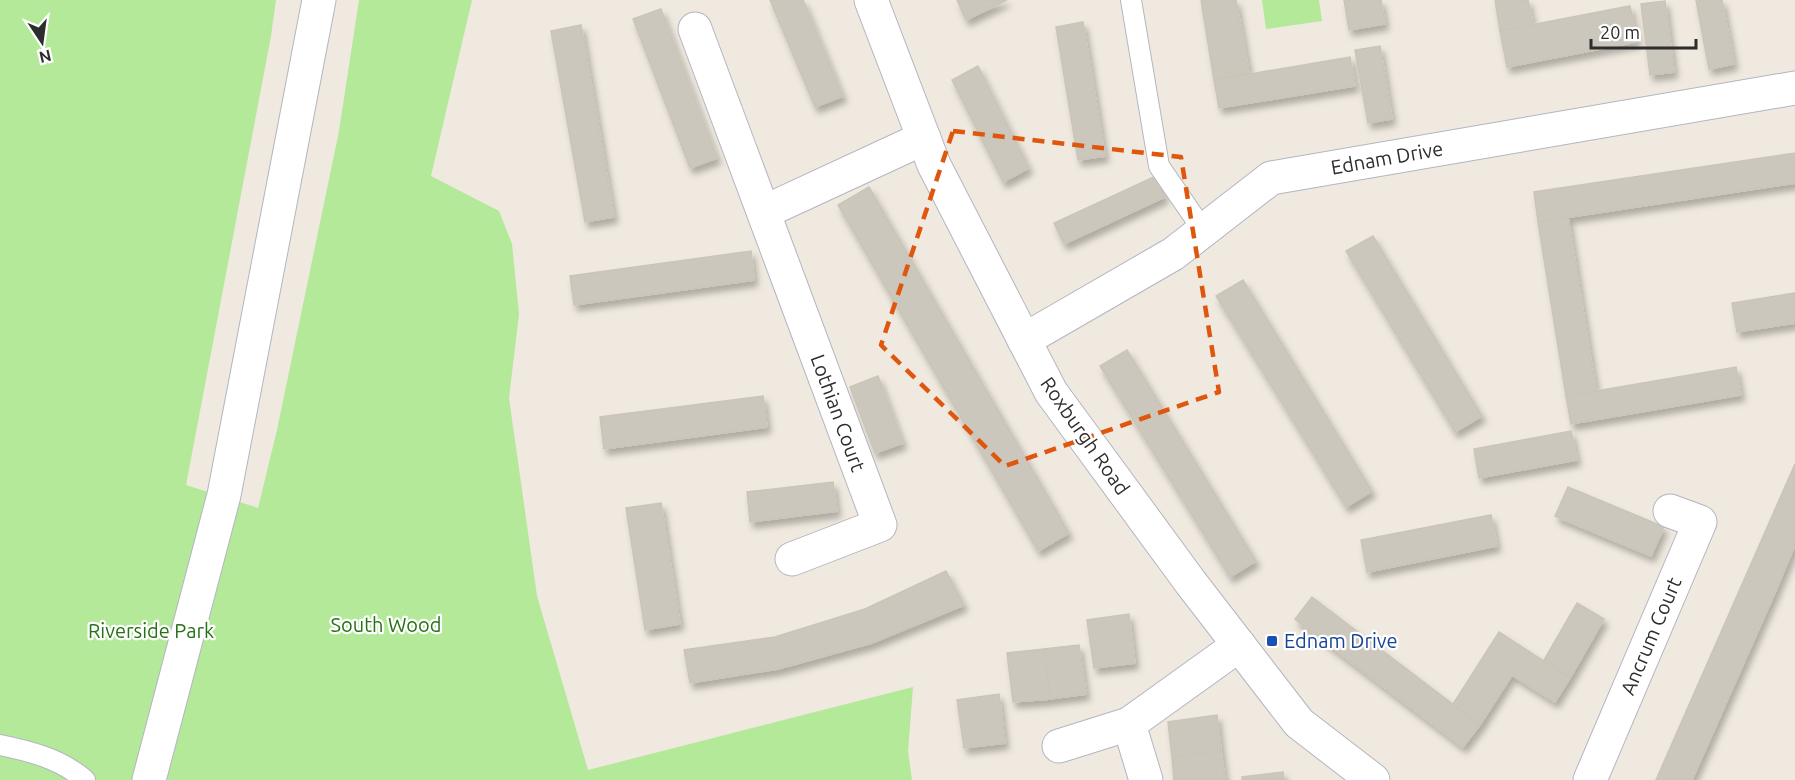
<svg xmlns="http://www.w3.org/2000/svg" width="1795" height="780" viewBox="0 0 1795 780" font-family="Ubuntu,sans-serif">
  <defs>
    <filter id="shadow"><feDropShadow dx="3.5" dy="6" stdDeviation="3" flood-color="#0004"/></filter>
  </defs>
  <rect width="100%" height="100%" fill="#efe9df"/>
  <g fill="#b3e999">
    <path d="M 0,0 L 276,0 L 271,36 L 186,485 L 258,508 L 277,430 L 339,131 L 359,0 L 472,0 L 431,176 L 499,211 L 512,244 L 519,314 L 509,398 L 537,596 L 588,770 L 913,687 L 908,751 L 912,780 L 0,780 Z"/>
    <path d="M 1262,0 L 1319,0 L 1322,21 L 1266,29 Z"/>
  </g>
  <g fill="#cbc7bd" stroke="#cbc5b8" stroke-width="1.5" filter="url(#shadow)">
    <path d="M 770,0 L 803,0 L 843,96 L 815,107 Z"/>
    <path d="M 957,0 L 1007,0 L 966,20 Z"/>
    <path d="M 1201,0 L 1236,0 L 1249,73 L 1214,80 Z"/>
    <path d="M 1344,0 L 1381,0 L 1385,24 L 1349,30 Z"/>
    <path d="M 1495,0 L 1528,0 L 1533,25 L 1500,31 Z"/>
    <path d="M 1696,0 L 1722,0 L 1734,64 L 1709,69 Z"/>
    <path d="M 1665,1 L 1674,72 L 1650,75 L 1641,4 Z"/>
    <path d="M 1630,6 L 1637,42 L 1507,67 L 1500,31 Z"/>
    <path d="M 661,9 L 717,158 L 690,168 L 633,19 Z"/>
    <path d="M 1083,22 L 1105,156 L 1078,160 L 1056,27 Z"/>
    <path d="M 581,25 L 614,217 L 585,222 L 551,31 Z"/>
    <path d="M 1380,46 L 1392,119 L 1368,123 L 1355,50 Z"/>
    <path d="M 1350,57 L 1355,86 L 1219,108 L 1214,80 Z"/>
    <path d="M 978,66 L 1029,168 L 1003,182 L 952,80 Z"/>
    <path d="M 1795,153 L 1795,183 L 1538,222 L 1534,192 Z"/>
    <path d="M 1156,176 L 1165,197 L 1064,244 L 1054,223 Z"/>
    <path d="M 869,187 L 1069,533 L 1038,551 L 838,205 Z"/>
    <path d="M 1568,217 L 1596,391 L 1566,396 L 1538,222 Z"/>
    <path d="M 1373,236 L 1482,416 L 1455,432 L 1346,251 Z"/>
    <path d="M 751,251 L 754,280 L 574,305 L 570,276 Z"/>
    <path d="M 1243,280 L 1372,491 L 1346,507 L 1216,296 Z"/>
    <path d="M 1795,293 L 1795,323 L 1737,332 L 1732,303 Z"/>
    <path d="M 1127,350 L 1256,561 L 1230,577 L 1100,366 Z"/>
    <path d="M 1736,367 L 1741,395 L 1571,424 L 1566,396 Z"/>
    <path d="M 878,376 L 903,443 L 875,453 L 850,387 Z"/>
    <path d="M 763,396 L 767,427 L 604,449 L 600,417 Z"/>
    <path d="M 1571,431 L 1577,460 L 1479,478 L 1474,449 Z"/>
    <path d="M 1795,464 L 1795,545 L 1774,595 L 1692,780 L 1656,780 Z"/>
    <path d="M 833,482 L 837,511 L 750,522 L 747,492 Z"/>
    <path d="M 1568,487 L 1664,527 L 1651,556 L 1555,516 Z"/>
    <path d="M 661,503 L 680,624 L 645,630 L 626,508 Z"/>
    <path d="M 1491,515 L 1497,546 L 1367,572 L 1361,540 Z"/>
    <path d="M 946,571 L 964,605 L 872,643 L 778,669 L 690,683 L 684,650 L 775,637 L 865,609 Z"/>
    <path d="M 1312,597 L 1480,725 L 1463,747 L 1295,619 Z"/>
    <path d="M 1577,603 L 1604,619 L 1570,678 L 1544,660 Z"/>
    <path d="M 1129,614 L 1135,663 L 1094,668 L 1087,620 Z"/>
    <path d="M 1499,632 L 1570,678 L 1555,702 L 1512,675 L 1480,725 L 1453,704 Z"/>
    <path d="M 1079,645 L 1086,694 L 1050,699 L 1044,649 Z"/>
    <path d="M 1044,649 L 1050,699 L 1013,702 L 1007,653 Z"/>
    <path d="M 999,694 L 1005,743 L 964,748 L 957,700 Z"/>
    <path d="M 1217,715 L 1221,751 L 1172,757 L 1168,722 Z"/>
    <path d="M 1221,751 L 1225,780 L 1174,780 L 1172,757 Z"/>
    <path d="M 1283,772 L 1284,780 L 1242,780 L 1242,777 Z"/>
  </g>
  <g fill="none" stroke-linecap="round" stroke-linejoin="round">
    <g stroke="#b3b5c1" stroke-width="22">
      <g id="lane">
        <path d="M 1131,0 L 1159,166 L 1203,230"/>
        <path d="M 0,745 C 30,751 61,759 85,780"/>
      </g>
    </g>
    <g stroke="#b3b5c1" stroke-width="35">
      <g id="street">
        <path d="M 871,0 L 934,165 L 1051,392 L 1191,583 L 1299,723 L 1373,780"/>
        <path d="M 695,29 L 880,525 L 792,559"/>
        <path d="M 764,212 L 924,138"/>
        <path d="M 1024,340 L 1173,254 L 1271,178 L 1795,88"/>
        <path d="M 1129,724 L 1146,780"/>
        <path d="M 1059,746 L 1129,724 L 1239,645"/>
        <path d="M 1590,780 L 1700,522 L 1670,511"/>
      </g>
    </g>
    <g stroke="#b3b5c1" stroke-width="35">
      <path id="secondary" d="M 149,780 L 224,495 L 319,0"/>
    </g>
    <use href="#lane" stroke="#fff" stroke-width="20"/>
    <use href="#street" stroke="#fff" stroke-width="33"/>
    <use href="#secondary" stroke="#fff" stroke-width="33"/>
  </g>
  <path fill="none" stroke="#df570e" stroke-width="4.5" stroke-dasharray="12 8" stroke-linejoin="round" d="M 953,131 L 1181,157 L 1219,392 L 1005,466 L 881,345 Z"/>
  <rect fill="#1a4fb4" stroke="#fff" stroke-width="2" x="1266" y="635" width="12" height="12" rx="3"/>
  <g text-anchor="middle" stroke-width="4.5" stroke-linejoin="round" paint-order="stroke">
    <g font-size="20" fill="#2d2d2d" stroke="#fff">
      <text transform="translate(1387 158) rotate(-10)" y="7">Ednam Drive</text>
      <text transform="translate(838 413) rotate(70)" y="7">Lothian Court</text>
      <text transform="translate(1085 436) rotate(55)" y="7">Roxburgh Road</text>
      <text transform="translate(1651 636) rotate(-67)" y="7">Ancrum Court</text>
    </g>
    <g font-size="20" fill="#277216" stroke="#fff">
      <text x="386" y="632">South Wood</text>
      <text x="151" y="638">Riverside Park</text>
    </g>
    <g font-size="20" fill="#164399" stroke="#fff" text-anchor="start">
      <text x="1284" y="648">Ednam Drive</text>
    </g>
  </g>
  <g transform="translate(42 42) rotate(167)" stroke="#ffffff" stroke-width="4.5" paint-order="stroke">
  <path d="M0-4.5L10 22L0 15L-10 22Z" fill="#2d2d2d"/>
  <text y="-9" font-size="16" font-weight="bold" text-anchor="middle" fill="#2d2d2d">N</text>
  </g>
  <path d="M1591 39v9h105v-9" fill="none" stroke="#2d2d2d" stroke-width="3"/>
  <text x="1600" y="39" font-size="18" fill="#2d2d2d" stroke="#ffffff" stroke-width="4.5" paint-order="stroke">20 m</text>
</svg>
